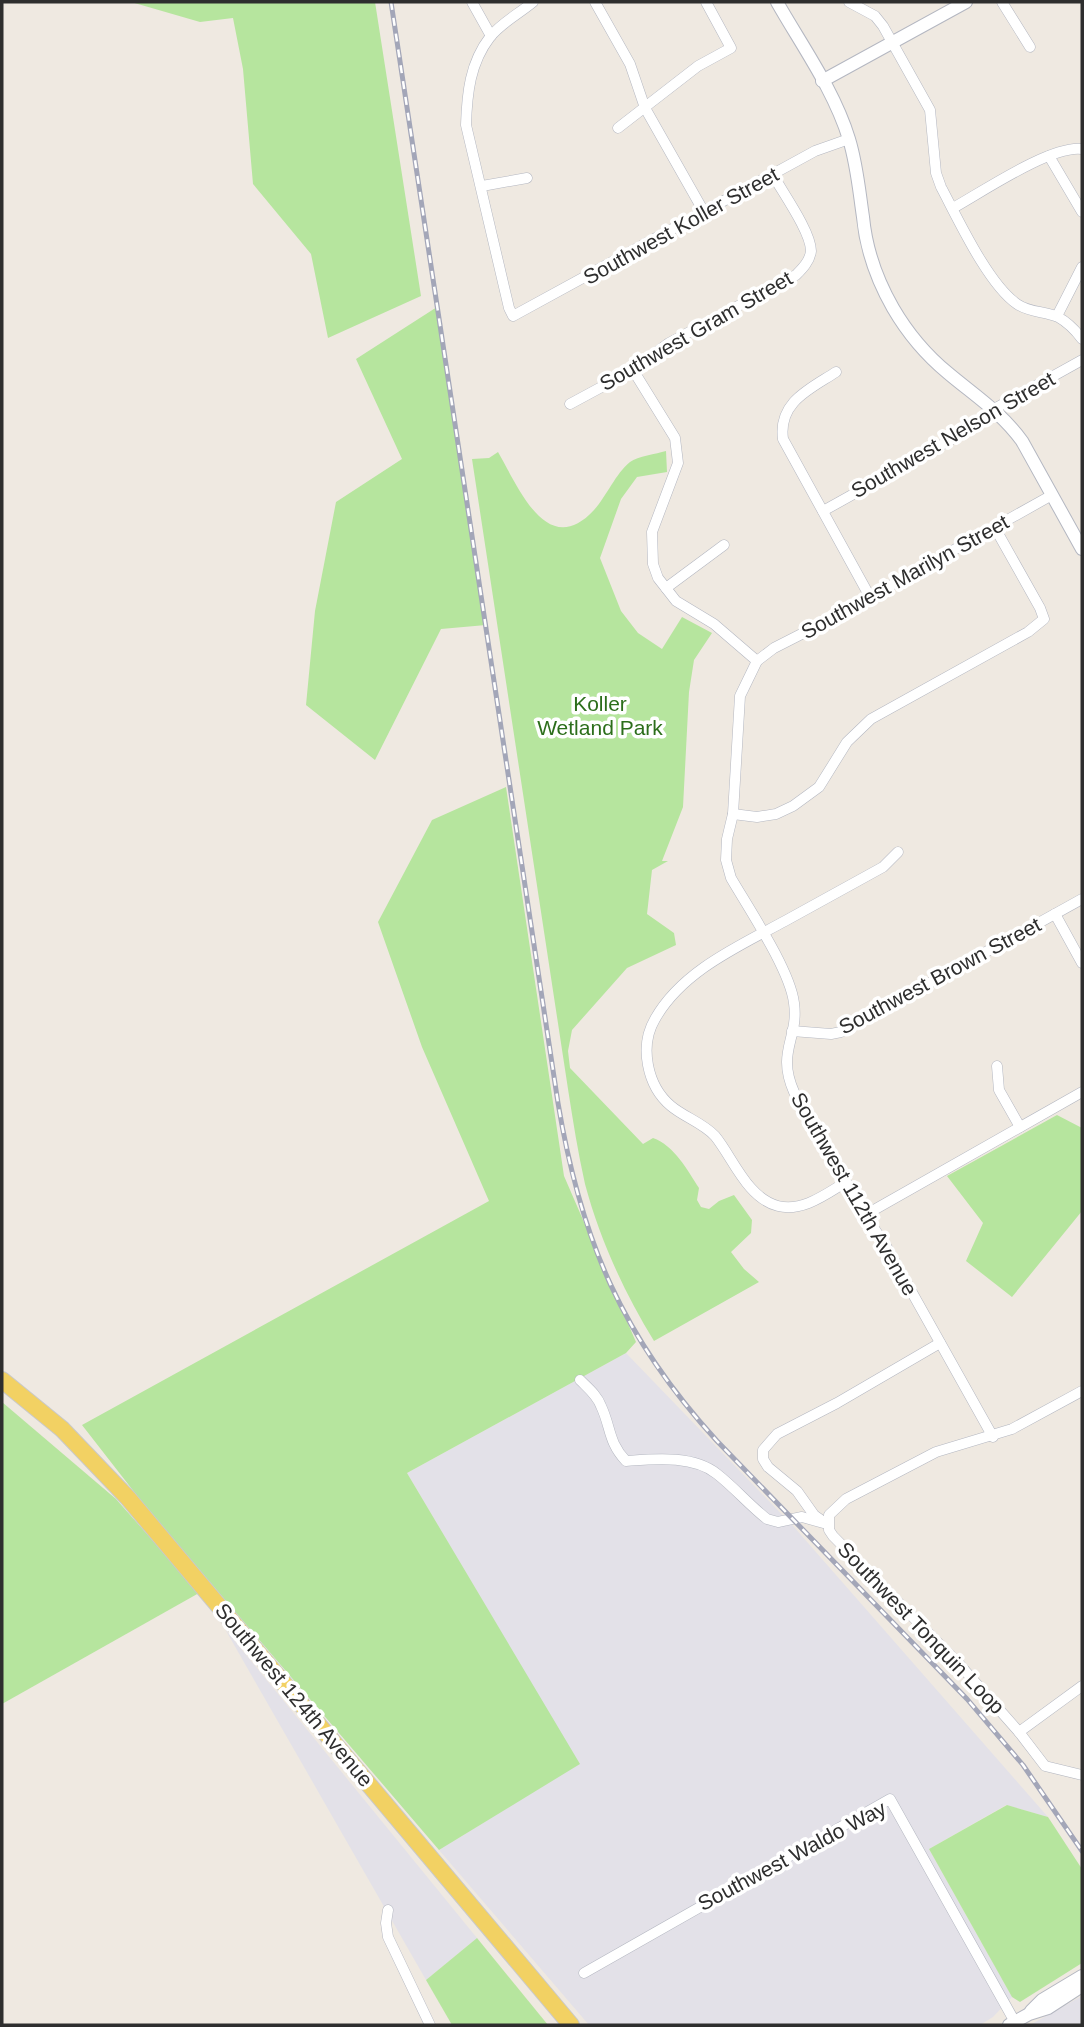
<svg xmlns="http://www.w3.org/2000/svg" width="1084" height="2027" viewBox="0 0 1084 2027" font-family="Helvetica,sans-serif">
  <rect width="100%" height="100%" fill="#efe9e1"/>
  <g fill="#e3e1e8">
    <path d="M 626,1353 L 794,1527 L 1048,1817 L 1006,1805 L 929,1849 L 1012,1997 L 993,2017 L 980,2025 L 589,2025 L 439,1850 L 579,1764 L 407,1473 Z"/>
    <path d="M 225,1629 L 477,1938 L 426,1980 Z"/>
    <path d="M 1082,1996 L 1082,2025 L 1030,2025 Z"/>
  </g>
  <g fill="#b6e59e">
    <path d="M 131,2 L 375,2 L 421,296 L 328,338 L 311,254 L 253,184 L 243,69 L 233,18 L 200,22 Z"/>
    <path d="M 437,307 L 486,625 L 441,629 L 375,760 L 306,705 L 315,611 L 336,502 L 402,459 L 356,359 Z"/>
    <path d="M 666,451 L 667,472 L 637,477 L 621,499 L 600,558 L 621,611 L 638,633 L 662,649 L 682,617 L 712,633 L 694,660 L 689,692 L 683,807 L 662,861 L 668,861 L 652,870 L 647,914 L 674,933 L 676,945 L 627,968 L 572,1030 L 568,1051 L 570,1068 L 643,1144 L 653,1138 C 674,1145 688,1171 699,1188 L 697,1200 L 701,1207 L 709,1209 L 719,1201 L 734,1195 L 752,1220 L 751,1233 L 731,1252 L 744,1269 L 759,1282 L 654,1341 C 624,1292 600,1240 585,1184 C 578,1153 573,1121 568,1089 L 472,459 L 489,458 L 498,452 C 518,486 547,561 594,510 C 606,497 616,473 630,462 C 638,456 656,454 666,451 Z"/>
    <path d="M 506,787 L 564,1176 L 636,1342 L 626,1353 L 407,1473 L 580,1764 L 439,1850 L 149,1511 L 82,1425 L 489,1201 L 422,1047 L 378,922 L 432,820 Z"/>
    <path d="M 1057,1115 L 1082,1128 L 1082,1211 L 1012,1297 L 966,1261 L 983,1223 L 947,1176 Z"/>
    <path d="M 2,1402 L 116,1499 L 199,1593 L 2,1704 Z"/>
    <path d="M 1007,1805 L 1048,1817 L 1082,1869 L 1082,1963 L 1020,2002 L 1012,1997 L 929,1849 Z"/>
    <path d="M 477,1938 L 548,2025 L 452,2025 L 426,1980 Z"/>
  </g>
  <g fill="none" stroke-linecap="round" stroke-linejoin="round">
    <g stroke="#b4b7c1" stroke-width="11">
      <g id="minor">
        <path d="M 472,2 L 491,36"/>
        <path d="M 533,2 C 520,13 501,23 490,37 C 470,63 467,93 466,125 L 509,308 L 513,316 L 815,151 L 849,139"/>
        <path d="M 595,2 L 630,64 L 645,108 L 704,212"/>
        <path d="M 849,2 L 875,16 L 883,26 L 930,110 L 936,173 L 941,187 C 958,219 988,284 1017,304 C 1030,313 1045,311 1058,317 C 1067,322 1076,331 1082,339"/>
        <path d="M 1002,2 L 1030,47"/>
        <path d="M 618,128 L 698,66 L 731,48 L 706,2"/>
        <path d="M 1049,156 L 1082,212"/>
        <path d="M 482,186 L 527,178"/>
        <path d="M 953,208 C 982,192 1051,145 1082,149"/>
        <path d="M 1057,316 L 1082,267"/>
        <path d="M 633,370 L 675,438 L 678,463 L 652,532 L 653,564 L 658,578 L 676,601 L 714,624 L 757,661"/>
        <path d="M 836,372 C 810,389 778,402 783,439 L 870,597"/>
        <path d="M 570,404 L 633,370 L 669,343 L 796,275 C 802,269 810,261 811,251 C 811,232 783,193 773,175"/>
        <path d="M 823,511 L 970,429 L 994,409 L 1082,360"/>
        <path d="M 666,588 L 724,545"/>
        <path d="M 733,814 L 757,817 L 776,814 L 793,806 L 819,787 L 847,742 L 871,719 L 1028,632 L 1044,619 L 1040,608 L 995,528"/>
        <path d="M 1055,914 L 1082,963"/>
        <path d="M 792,1031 L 831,1034 L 841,1032 L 1082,899"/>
        <path d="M 997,1066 L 999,1090 L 1020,1127"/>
        <path d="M 846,1182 C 826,1194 803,1212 778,1206 C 747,1198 733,1158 715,1136 C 703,1123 684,1117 671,1106 C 647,1086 639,1046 655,1019 C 682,971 739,946 785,921 C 818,903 850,885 883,867 L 898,852"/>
        <path d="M 865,1215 L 1082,1092"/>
        <path d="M 580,1380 C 588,1388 597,1395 601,1406 C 611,1427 608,1442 626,1461 C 655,1459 693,1455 717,1474 C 735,1488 749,1505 767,1519 L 778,1522 L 802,1517 L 827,1524"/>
        <path d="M 1082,1391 L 1012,1429 L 936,1452 L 846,1499 L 829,1515 L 829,1530 L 833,1536 L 959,1664 L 1019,1732 L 1045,1766 L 1082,1775"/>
        <path d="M 993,1437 L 886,1246 L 865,1215 L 794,1092 C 776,1051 799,1039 794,1003 C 790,970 749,909 731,878 L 726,860 L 727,839 L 733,814 L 740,696 L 757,661 L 774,648 L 829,620 L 1052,495"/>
        <path d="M 821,1520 L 814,1515 L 797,1491 L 768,1467 L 763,1459 L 763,1450 L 777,1434 L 837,1403 L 940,1343"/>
        <path d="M 1019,1732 L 1082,1686"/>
        <path d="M 388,1910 L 386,1923 L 388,1937 L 430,2025"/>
        <path d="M 584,1973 L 890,1799 L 1015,2022"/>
      </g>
    </g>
    <g stroke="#b4b7c1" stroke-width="14">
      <g id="tertiary">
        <path d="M 777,2 C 802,46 834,90 849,139 C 857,165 859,190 863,217 C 866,249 877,280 893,308 C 907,332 926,355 948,373 C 974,395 1001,412 1022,441 L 1082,549"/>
        <path d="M 822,81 L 966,2"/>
        <path d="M 1031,2011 L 1042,2000 L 1082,1976"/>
        <path d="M 1009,2025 L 1029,2014 L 1048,2008 L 1082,1986"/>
      </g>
    </g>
    <g stroke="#c9c9c9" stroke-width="18">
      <path id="primary" d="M 2,1380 L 62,1429 L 128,1498 L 571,2025"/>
    </g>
    <use href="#minor" stroke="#fff" stroke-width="10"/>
    <use href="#tertiary" stroke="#fff" stroke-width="12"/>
    <use href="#primary" stroke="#f2d163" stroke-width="16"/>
    <g stroke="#a3a6b8" stroke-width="5">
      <path id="rail" d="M 391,2 L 558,1103 C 581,1240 622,1337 717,1441 L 967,1699 L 1023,1765 L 1082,1851"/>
    </g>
    <use href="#rail" stroke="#fff" stroke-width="2.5" stroke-dasharray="8" stroke-linecap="butt"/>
  </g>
  <g text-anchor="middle" stroke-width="7" stroke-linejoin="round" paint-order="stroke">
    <g font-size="21" fill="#2e2e2e" stroke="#fff">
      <text transform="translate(681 226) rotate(-29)" y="7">Southwest Koller Street</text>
      <text transform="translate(696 331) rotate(-30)" y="7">Southwest Gram Street</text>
      <text transform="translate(953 435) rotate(-30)" y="7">Southwest Nelson Street</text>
      <text transform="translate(905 577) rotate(-29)" y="7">Southwest Marilyn Street</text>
      <text transform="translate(940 976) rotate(-28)" y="7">Southwest Brown Street</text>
      <text transform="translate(854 1194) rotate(60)" y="7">Southwest 112th Avenue</text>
      <text transform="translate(921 1628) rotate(46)" y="7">Southwest Tonquin Loop</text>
      <text transform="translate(294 1695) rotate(50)" y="7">Southwest 124th Avenue</text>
      <text transform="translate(792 1856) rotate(-28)" y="7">Southwest Waldo Way</text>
    </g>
    <g font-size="21" fill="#2c6e1b" stroke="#fff">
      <text x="600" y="711">Koller<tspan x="600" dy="24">Wetland Park</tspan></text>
    </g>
  </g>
  <rect width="1084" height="2027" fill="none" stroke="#2e2e2e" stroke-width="7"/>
</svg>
